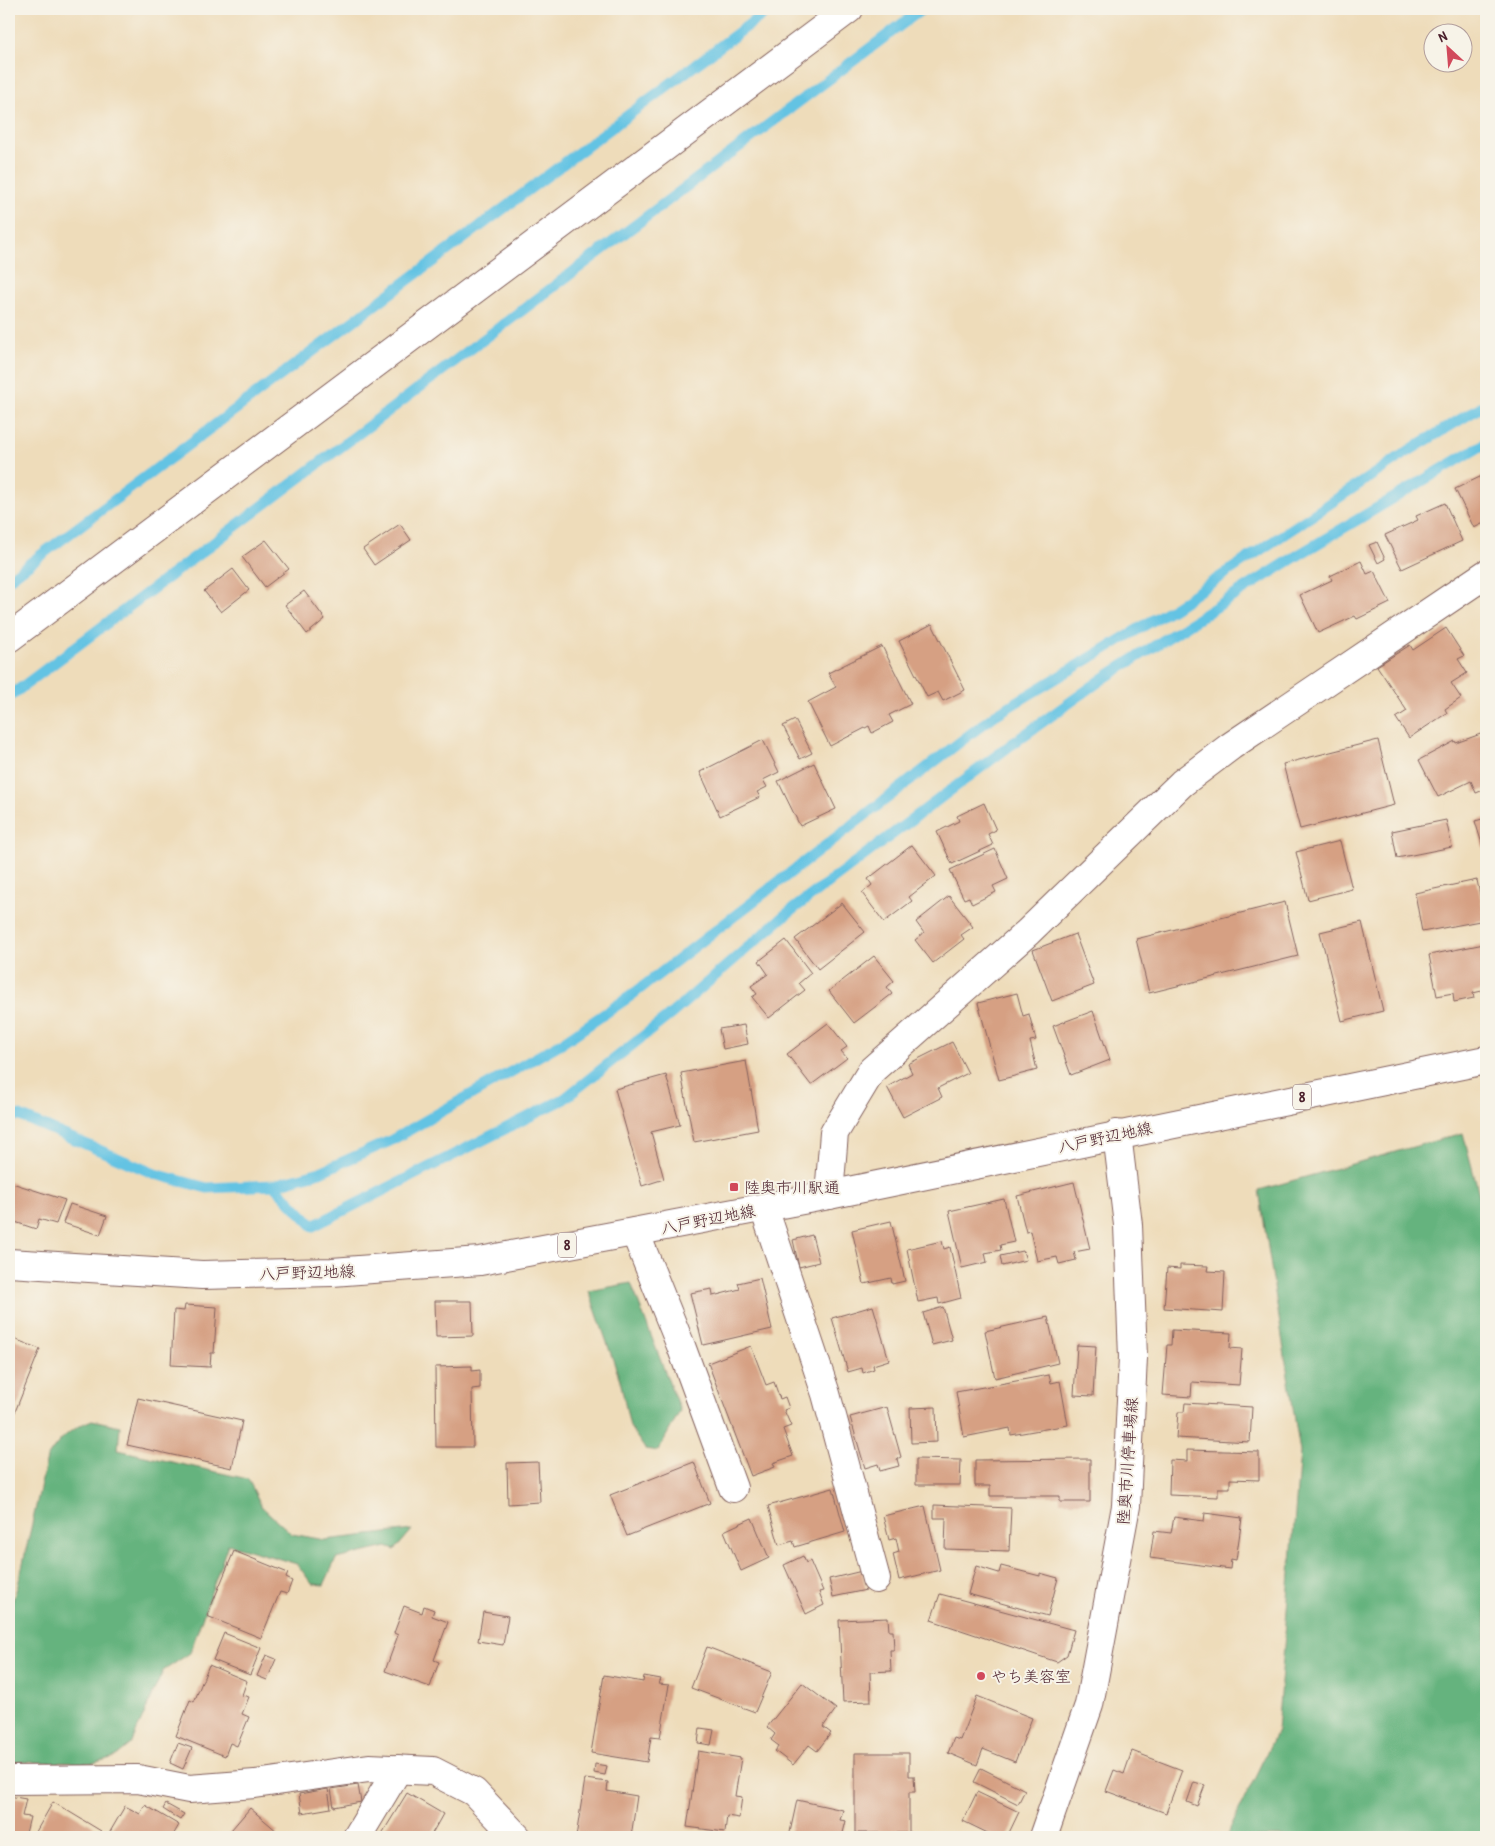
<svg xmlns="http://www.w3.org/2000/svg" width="1495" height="1846" viewBox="0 0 1495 1846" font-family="'Patrick Hand','Klee One',sans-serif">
  <rect width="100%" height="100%" fill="#f7f3e8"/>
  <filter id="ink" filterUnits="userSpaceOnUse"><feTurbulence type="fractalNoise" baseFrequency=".02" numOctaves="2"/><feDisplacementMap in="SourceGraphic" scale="10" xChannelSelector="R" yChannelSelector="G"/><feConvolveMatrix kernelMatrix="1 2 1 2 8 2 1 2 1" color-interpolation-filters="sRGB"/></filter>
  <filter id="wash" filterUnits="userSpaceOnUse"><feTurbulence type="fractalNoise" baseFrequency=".0096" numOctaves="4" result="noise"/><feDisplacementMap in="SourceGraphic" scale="20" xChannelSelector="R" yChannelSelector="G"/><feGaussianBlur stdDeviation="1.12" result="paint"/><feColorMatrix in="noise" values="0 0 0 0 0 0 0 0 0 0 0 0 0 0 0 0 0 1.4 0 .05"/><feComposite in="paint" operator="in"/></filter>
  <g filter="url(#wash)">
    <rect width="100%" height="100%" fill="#eedcba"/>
    <g fill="#65b37e" stroke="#586954">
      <path d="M 1463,1133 L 1486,1221 L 1486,1837 L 1226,1837 L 1277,1731 L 1300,1452 L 1259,1190 Z"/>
      <path d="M 631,1283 L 680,1411 L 658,1451 L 645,1449 L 630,1427 L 620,1380 L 589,1291 Z"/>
      <path d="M 92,1420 L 120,1426 L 118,1450 L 248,1479 L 262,1507 L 292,1534 L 325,1540 L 412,1530 L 395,1550 L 386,1547 L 336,1559 L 324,1585 L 312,1584 L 297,1564 L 228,1544 L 190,1653 L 163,1671 L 131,1744 L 115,1757 L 93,1763 L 9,1762 L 9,1611 L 18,1585 L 47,1458 C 59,1439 71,1428 92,1420 Z"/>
    </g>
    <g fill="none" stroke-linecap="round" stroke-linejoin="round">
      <g stroke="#64c3e3" stroke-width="11">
        <path d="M 9,579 L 770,9"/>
        <path d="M 9,697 L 922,9"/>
        <path d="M 9,1114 L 20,1116 L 155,1174 L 207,1188 L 274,1185 L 313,1226 L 564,1099 L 670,1015 L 784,916 L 1016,741 L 1104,678 L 1300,554 L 1486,443"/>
        <path d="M 274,1185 L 320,1172 L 390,1141 L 565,1041 L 632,995 L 995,715 L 1175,607 L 1410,450 L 1486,404"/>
      </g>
    </g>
    <g id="blocks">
      <g fill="#d6a083">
        <path d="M 1486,474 L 1486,522 L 1474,528 L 1455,489 Z"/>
        <path d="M 1445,503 L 1462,541 L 1402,569 L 1385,535 L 1418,520 L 1416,516 Z"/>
        <path d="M 400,524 L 411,540 L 374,565 L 363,549 Z"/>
        <path d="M 266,540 L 289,569 L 265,587 L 242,557 Z"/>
        <path d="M 1377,542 L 1385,559 L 1378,563 L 1369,545 Z"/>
        <path d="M 1361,561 L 1367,574 L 1374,571 L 1390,603 L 1357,619 L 1355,616 L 1318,633 L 1300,595 L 1332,580 L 1330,576 Z"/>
        <path d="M 233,569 L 249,590 L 221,612 L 204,591 Z"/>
        <path d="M 304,591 L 325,619 L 307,634 L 285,605 Z"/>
        <path d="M 932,624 L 965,690 L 943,701 L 938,692 L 927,697 L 899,641 Z"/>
        <path d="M 1446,628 L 1464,656 L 1458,659 L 1467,673 L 1451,683 L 1461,698 L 1445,709 L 1447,713 L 1409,738 L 1396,718 L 1407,711 L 1377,666 L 1410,645 L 1413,650 Z"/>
        <path d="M 882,646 L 911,704 L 889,715 L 893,722 L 872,733 L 869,726 L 830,746 L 808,702 L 836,687 L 828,673 Z"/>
        <path d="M 795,720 L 812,753 L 800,759 L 783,726 Z"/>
        <path d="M 1486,732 L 1486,789 L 1476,793 L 1471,781 L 1438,797 L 1419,760 L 1455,741 L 1456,743 Z"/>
        <path d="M 763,740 L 779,772 L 763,780 L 767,787 L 757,792 L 760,797 L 720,816 L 700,772 Z"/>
        <path d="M 1378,740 L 1394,805 L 1300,829 L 1283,764 Z"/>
        <path d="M 814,763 L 836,809 L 800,826 L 778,781 Z"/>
        <path d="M 984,803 L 996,830 L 988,834 L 993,845 L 952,864 L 937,832 L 959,821 L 957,816 Z"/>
        <path d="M 1486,818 L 1486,857 L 1475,821 Z"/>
        <path d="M 1446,820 L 1452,847 L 1397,858 L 1392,831 Z"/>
        <path d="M 1340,841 L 1352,889 L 1308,900 L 1296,852 Z"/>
        <path d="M 912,845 L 936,876 L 909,897 L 912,901 L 884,922 L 862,893 L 872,885 L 868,879 Z"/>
        <path d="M 995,849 L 1008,879 L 993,886 L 996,892 L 972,904 L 969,897 L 964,899 L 950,870 Z"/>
        <path d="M 1477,880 L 1485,920 L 1422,932 L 1415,893 Z"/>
        <path d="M 949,896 L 973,927 L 961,935 L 964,939 L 933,963 L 915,940 L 924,933 L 916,922 Z"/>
        <path d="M 1285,902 L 1298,956 L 1149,993 L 1136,939 Z"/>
        <path d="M 842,903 L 865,932 L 818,969 L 795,939 Z"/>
        <path d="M 1362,922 L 1383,1011 L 1342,1021 L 1320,932 Z"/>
        <path d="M 1075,934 L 1094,985 L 1052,1001 L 1033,950 Z"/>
        <path d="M 786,940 L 811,973 L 799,983 L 805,990 L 769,1018 L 752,997 L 757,994 L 751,986 L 768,974 L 759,961 Z"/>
        <path d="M 1484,944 L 1486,990 L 1473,993 L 1474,998 L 1454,1002 L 1453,993 L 1437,996 L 1429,955 Z"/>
        <path d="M 874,956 L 894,981 L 887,987 L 892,994 L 854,1023 L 829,991 Z"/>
        <path d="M 1017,993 L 1023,1016 L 1029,1014 L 1036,1040 L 1030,1041 L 1037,1070 L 999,1080 L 978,1003 Z"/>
        <path d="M 1093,1011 L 1110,1060 L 1071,1075 L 1053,1026 Z"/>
        <path d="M 828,1023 L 847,1047 L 841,1051 L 847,1058 L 811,1085 L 787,1054 Z"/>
        <path d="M 744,1025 L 748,1044 L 723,1049 L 719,1029 Z"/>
        <path d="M 952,1042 L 968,1073 L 938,1088 L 942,1097 L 903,1117 L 887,1087 L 912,1073 L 908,1064 Z"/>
        <path d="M 746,1061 L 758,1130 L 694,1142 L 681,1073 Z"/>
        <path d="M 666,1075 L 680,1125 L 651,1132 L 664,1179 L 642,1186 L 615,1089 Z"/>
        <path d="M 9,1182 L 65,1200 L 56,1224 L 39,1219 L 36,1229 L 9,1220 Z"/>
        <path d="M 1074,1182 L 1090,1249 L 1074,1252 L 1076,1260 L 1059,1264 L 1057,1257 L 1037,1261 L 1030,1231 L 1026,1232 L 1017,1196 Z"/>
        <path d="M 1004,1199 L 1014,1242 L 1000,1245 L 1001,1250 L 985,1253 L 987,1262 L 962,1268 L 949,1211 Z"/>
        <path d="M 70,1204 L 107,1216 L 100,1235 L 63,1223 Z"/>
        <path d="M 891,1221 L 905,1281 L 892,1284 L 891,1278 L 864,1284 L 852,1230 Z"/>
        <path d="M 812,1235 L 819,1262 L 799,1267 L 793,1240 Z"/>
        <path d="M 942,1241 L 944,1249 L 950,1247 L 961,1298 L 939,1304 L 938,1298 L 918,1302 L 907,1249 Z"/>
        <path d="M 1023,1251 L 1026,1260 L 1002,1266 L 1000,1256 Z"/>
        <path d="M 1180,1265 L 1208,1266 L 1207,1271 L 1225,1272 L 1223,1312 L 1164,1308 L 1167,1268 L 1180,1269 Z"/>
        <path d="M 760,1278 L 772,1329 L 703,1345 L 690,1293 L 712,1289 L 713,1296 L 740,1289 L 738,1283 Z"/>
        <path d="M 435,1301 L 472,1301 L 473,1336 L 436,1337 Z"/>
        <path d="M 185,1305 L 217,1307 L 214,1353 L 211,1353 L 210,1367 L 171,1365 L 174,1310 L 184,1311 Z"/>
        <path d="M 873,1306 L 889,1360 L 873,1365 L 874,1369 L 863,1373 L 862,1368 L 848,1372 L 832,1318 Z"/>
        <path d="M 943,1307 L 952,1340 L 932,1345 L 923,1313 Z"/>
        <path d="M 1048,1317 L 1058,1363 L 995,1378 L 985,1331 Z"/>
        <path d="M 1172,1330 L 1231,1333 L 1230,1348 L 1242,1349 L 1239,1385 L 1192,1382 L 1191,1397 L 1163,1395 L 1167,1345 L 1171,1345 Z"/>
        <path d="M 9,1337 L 40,1349 L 9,1427 Z"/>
        <path d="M 1077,1345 L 1096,1346 L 1093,1396 L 1074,1395 Z"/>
        <path d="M 751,1346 L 766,1385 L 774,1382 L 780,1399 L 785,1397 L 789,1408 L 784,1410 L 791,1426 L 783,1429 L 793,1456 L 773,1463 L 775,1467 L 751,1476 L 708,1363 Z"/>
        <path d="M 472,1366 L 472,1371 L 480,1370 L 480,1388 L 472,1389 L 473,1447 L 436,1447 L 435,1367 Z"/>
        <path d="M 1049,1375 L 1051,1383 L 1060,1381 L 1068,1425 L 1011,1435 L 1010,1428 L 964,1437 L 956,1392 Z"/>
        <path d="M 138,1398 L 242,1421 L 232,1468 L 127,1445 Z"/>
        <path d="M 1185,1403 L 1252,1407 L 1250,1442 L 1176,1438 L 1178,1412 L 1184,1412 Z"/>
        <path d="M 887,1407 L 901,1457 L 897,1459 L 899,1466 L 880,1471 L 878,1464 L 865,1468 L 850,1417 Z"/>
        <path d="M 936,1407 L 937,1442 L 911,1443 L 910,1408 Z"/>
        <path d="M 1187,1450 L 1259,1452 L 1259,1480 L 1230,1479 L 1230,1488 L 1218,1488 L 1218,1497 L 1169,1495 L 1170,1460 L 1187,1461 Z"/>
        <path d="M 916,1459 L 961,1460 L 960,1485 L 916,1485 Z"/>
        <path d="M 1090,1459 L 1090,1502 L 1060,1502 L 1060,1496 L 990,1496 L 990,1486 L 975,1486 L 975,1460 Z"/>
        <path d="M 538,1462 L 540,1502 L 508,1504 L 507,1463 Z"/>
        <path d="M 694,1462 L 710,1503 L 627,1536 L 610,1495 Z"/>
        <path d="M 833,1488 L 845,1532 L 795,1547 L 793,1541 L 779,1545 L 768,1506 Z"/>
        <path d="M 934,1505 L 1011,1508 L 1009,1551 L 945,1549 L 946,1518 L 934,1518 Z"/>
        <path d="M 925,1506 L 940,1570 L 899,1580 L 893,1554 L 899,1552 L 896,1538 L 889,1540 L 883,1516 Z"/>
        <path d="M 1205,1513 L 1242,1518 L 1236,1560 L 1231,1559 L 1230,1569 L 1150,1558 L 1154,1531 L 1171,1533 L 1174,1517 L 1204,1521 Z"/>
        <path d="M 752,1518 L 769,1558 L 741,1571 L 724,1531 Z"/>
        <path d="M 234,1551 L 288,1573 L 286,1578 L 292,1581 L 287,1594 L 280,1592 L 261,1638 L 207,1616 Z"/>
        <path d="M 803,1556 L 806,1563 L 810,1561 L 823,1591 L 819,1592 L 824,1605 L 806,1614 L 784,1565 Z"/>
        <path d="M 976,1566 L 999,1573 L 1001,1566 L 1040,1576 L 1040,1573 L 1058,1578 L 1048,1616 L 968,1594 Z"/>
        <path d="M 862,1571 L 866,1590 L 833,1597 L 829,1579 Z"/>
        <path d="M 940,1594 L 1074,1630 L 1067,1655 L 1057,1662 L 931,1620 Z"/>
        <path d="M 404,1606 L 422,1613 L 424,1606 L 434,1610 L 432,1616 L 448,1622 L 434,1660 L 439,1662 L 430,1687 L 385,1671 L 398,1635 L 394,1633 Z"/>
        <path d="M 483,1612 L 508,1616 L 503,1645 L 478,1641 Z"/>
        <path d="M 888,1618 L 889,1631 L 893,1631 L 894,1650 L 890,1650 L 891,1671 L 870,1672 L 871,1701 L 843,1702 L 839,1620 Z"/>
        <path d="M 224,1633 L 261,1648 L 250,1675 L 213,1660 Z"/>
        <path d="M 707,1647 L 772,1672 L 755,1712 L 691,1688 Z"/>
        <path d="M 266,1655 L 276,1659 L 267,1680 L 257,1676 Z"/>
        <path d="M 209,1665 L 247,1681 L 242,1695 L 249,1697 L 242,1714 L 249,1717 L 237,1746 L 230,1743 L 225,1756 L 176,1736 L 190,1700 L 194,1702 Z"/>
        <path d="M 604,1675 L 643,1682 L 644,1676 L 661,1679 L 659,1684 L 669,1685 L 660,1738 L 651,1737 L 647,1762 L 591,1753 Z"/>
        <path d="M 802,1683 L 836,1709 L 823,1727 L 831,1733 L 817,1751 L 809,1745 L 793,1765 L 775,1751 L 779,1746 L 771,1740 L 775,1734 L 767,1727 Z"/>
        <path d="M 977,1696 L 1032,1718 L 1015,1762 L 983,1749 L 977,1765 L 948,1753 L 954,1738 L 960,1740 Z"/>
        <path d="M 700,1728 L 714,1730 L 711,1745 L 698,1743 Z"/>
        <path d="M 178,1743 L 192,1748 L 183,1769 L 170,1763 Z"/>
        <path d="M 698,1751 L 741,1758 L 735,1796 L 742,1797 L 739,1818 L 727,1816 L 725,1832 L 687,1827 Z"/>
        <path d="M 1132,1751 L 1182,1770 L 1166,1813 L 1106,1791 L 1114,1770 L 1124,1774 Z"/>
        <path d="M 855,1753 L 909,1753 L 909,1776 L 914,1776 L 915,1792 L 909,1792 L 909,1833 L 855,1833 Z"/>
        <path d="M 595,1764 L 607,1766 L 605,1775 L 594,1773 Z"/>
        <path d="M 981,1768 L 1025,1790 L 1018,1804 L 974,1782 Z"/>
        <path d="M 585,1779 L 608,1782 L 607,1791 L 637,1796 L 631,1837 L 576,1837 Z"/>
        <path d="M 1194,1782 L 1205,1785 L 1197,1806 L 1187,1802 Z"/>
        <path d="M 358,1785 L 361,1802 L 334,1807 L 331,1789 Z"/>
        <path d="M 328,1789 L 331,1808 L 302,1813 L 299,1794 Z"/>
        <path d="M 977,1792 L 1019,1812 L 1007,1837 L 996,1837 L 963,1821 Z"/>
        <path d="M 407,1793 L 443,1814 L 430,1837 L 380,1837 Z"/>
        <path d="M 9,1796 L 26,1799 L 22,1816 L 30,1817 L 25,1837 L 9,1834 Z"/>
        <path d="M 797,1800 L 843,1810 L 840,1820 L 846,1821 L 842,1837 L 789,1837 Z"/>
        <path d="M 53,1802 L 101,1831 L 98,1837 L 33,1837 Z"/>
        <path d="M 166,1804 L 184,1814 L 180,1820 L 163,1809 Z"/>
        <path d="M 145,1805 L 179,1825 L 172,1837 L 107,1837 L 125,1806 L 140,1814 Z"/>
        <path d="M 250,1808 L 278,1832 L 273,1837 L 225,1837 Z"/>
      </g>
    </g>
  </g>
  <g filter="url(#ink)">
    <use href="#blocks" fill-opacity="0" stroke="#83615d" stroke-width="1"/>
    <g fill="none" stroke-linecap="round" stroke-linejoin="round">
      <g stroke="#83615d" stroke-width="30">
        <g id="minor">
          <path d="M 829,1195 L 834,1133 L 872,1070 L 1028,932 L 1182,783 L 1231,746 L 1486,574"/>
          <path d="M 764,1208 L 826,1394 L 876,1579"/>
          <path d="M 635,1232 L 681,1346 L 733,1488"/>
          <path d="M 9,1780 L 138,1779 L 189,1789 L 255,1784 L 369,1768 L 433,1771 L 474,1792 L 517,1837"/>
          <path d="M 357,1837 L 398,1769"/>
        </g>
      </g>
      <g stroke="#83615d" stroke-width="30">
        <path id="tertiary" d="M 9,638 L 849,9"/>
      </g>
      <g stroke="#83615d" stroke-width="30">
        <path id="secondary" d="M 1043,1837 L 1089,1705 L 1126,1506 L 1133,1357 L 1128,1225 L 1117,1134"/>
      </g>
      <g stroke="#83615d" stroke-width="30">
        <path id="primary" d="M 9,1263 L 202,1275 L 332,1272 L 480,1261 L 829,1195 L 1486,1060"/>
      </g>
      <use href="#minor" stroke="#fff" stroke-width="28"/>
      <use href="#tertiary" stroke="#fff" stroke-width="28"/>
      <use href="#secondary" stroke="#fff" stroke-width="28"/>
      <use href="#primary" stroke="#fff" stroke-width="28"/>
    </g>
  </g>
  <g fill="#d1495b" stroke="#f7f3e8" stroke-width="2">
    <rect x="729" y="1182" width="10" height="10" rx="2.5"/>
    <circle cx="981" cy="1676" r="5"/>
  </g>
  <g text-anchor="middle" stroke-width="4" stroke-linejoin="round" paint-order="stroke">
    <g fill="#f7f3e8" stroke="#7e5f64" stroke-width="1">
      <rect x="1293" y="1084.5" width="18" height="25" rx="4"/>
      <rect x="558" y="1232.5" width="18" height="25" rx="4"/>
    </g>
    <g font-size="15" font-weight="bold" fill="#4a1f2b">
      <text x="1302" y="1102">8</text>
      <text x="567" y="1250">8</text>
    </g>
    <g font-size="16" fill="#4a1f2b" stroke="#f7f3e8">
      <text transform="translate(1105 1137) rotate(-12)" y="6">八戸野辺地線</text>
      <text transform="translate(708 1219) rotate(-11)" y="6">八戸野辺地線</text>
      <text transform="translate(307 1272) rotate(-2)" y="6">八戸野辺地線</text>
      <text transform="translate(1127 1461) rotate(-86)" y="6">陸奥市川停車場線</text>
    </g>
    <g font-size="16" fill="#4a1f2b" stroke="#f7f3e8" text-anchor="start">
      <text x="744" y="1193">陸奥市川駅通</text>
      <text x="991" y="1682">やち美容室</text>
    </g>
  </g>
  <rect width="1495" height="1846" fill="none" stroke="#f7f3e8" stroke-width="30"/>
  <g transform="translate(1448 48) rotate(334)"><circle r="24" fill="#f7f3e8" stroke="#b29e9c"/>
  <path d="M0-4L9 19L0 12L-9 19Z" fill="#d1495b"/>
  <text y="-8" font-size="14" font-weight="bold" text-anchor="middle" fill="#4a1f2b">N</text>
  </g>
</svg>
